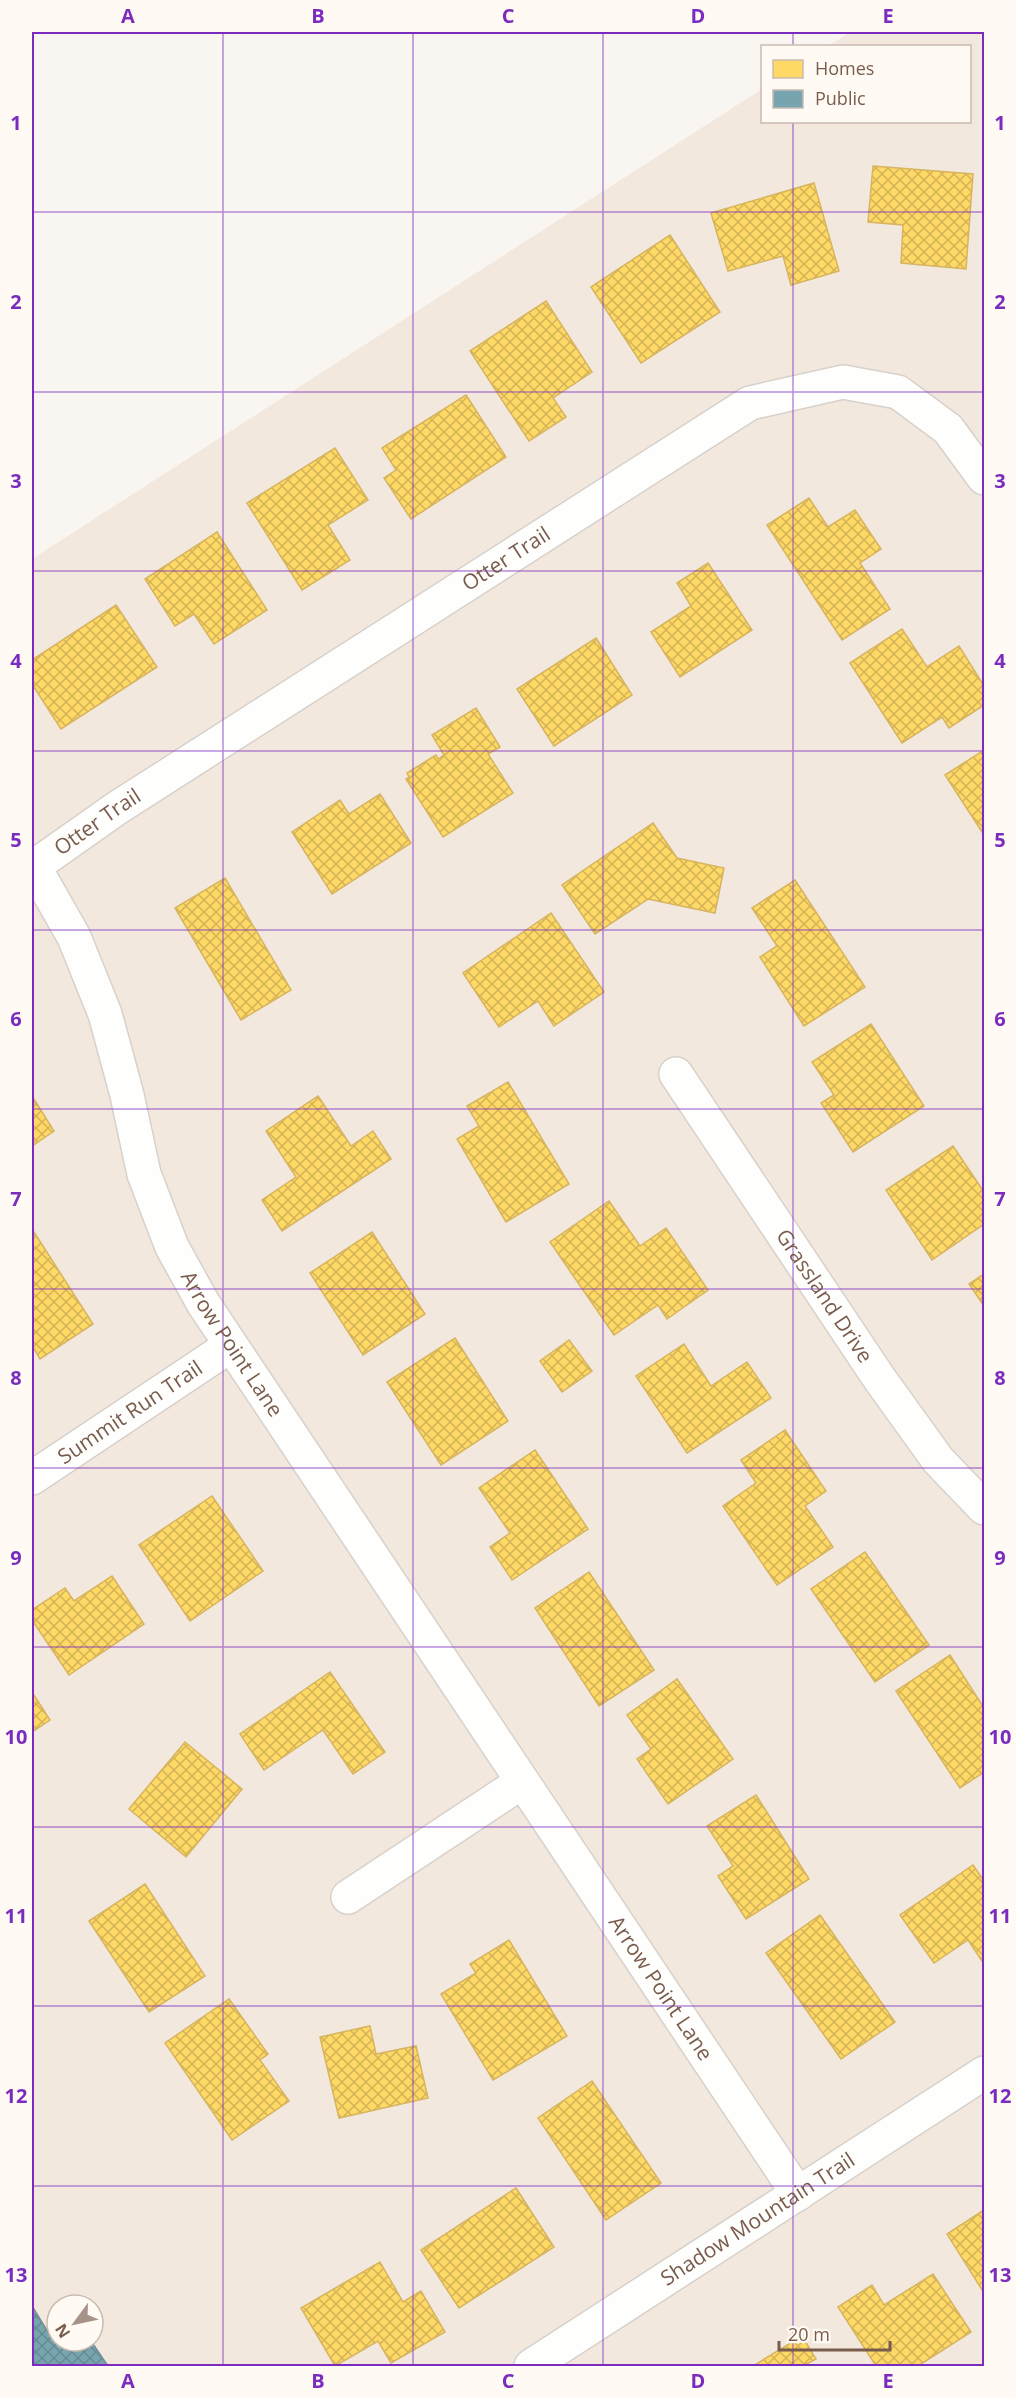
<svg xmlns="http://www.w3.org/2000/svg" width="1016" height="2398" viewBox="0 0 1016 2398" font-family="'Open Sans',sans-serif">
  <defs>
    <pattern id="homes-cross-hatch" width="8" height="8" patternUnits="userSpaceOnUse" patternTransform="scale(1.5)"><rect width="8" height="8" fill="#ffd966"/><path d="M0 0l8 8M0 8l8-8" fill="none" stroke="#d3b356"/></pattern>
    <pattern id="public-cross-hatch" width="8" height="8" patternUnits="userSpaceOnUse" patternTransform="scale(1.5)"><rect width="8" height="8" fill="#76a5af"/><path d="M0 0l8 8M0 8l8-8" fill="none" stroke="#668a91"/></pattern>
  </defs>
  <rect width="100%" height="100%" fill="#f9f5f0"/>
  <path fill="#f2e8de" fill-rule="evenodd" d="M 851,32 L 984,32 L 984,2366 L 32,2366 L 32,559 L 762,89 L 762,122 L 970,122 L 970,46 L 828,46 ZM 57,2305 L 93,2305 L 93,2341 L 57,2341 Z"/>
  <g fill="url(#homes-cross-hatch)" stroke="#d7b45e" stroke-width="1.5">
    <path d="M 873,166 L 973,174 L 966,269 L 901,263 L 903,225 L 868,222 Z"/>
    <path d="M 814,183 L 839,271 L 791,285 L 783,256 L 728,271 L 711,213 Z"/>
    <path d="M 670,235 L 720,312 L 641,363 L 591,287 Z"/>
    <path d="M 546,301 L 592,372 L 553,398 L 566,417 L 529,441 L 470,351 Z"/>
    <path d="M 466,395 L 506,457 L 411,519 L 384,478 L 396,470 L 382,448 Z"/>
    <path d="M 335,448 L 368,500 L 328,525 L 350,560 L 302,590 L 247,503 Z"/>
    <path d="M 809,498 L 828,527 L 855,510 L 881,549 L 860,563 L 890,609 L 842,640 L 767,525 Z"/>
    <path d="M 217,532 L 267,610 L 214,644 L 194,614 L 175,626 L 145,579 Z"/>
    <path d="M 708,563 L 752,630 L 680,677 L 651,632 L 691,606 L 677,583 Z"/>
    <path d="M 116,605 L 157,667 L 61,729 L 32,684 L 32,660 Z"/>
    <path d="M 902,629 L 927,667 L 959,646 L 984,686 L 984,705 L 949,728 L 942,717 L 902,743 L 850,663 Z"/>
    <path d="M 596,638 L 632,695 L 554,746 L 517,689 Z"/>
    <path d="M 476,708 L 500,747 L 488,754 L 513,793 L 443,837 L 406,779 L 409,777 L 407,773 L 436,755 L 438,759 L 444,755 L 432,735 Z"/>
    <path d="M 984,750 L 984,835 L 945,775 Z"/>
    <path d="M 380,794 L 411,843 L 332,894 L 292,832 L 340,800 L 349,814 Z"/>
    <path d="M 653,823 L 677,858 L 724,868 L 715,913 L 648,899 L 595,934 L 562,885 Z"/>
    <path d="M 225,878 L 291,990 L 241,1020 L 175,908 Z"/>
    <path d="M 795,880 L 865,987 L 804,1026 L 760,957 L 777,946 L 752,908 Z"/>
    <path d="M 551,913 L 604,992 L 554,1026 L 538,1001 L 499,1027 L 463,973 Z"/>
    <path d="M 871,1024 L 924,1106 L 853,1152 L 821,1103 L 834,1095 L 812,1062 Z"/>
    <path d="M 508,1082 L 569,1184 L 506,1222 L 457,1139 L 479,1126 L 467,1106 Z"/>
    <path d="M 32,1096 L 54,1131 L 32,1146 Z"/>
    <path d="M 318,1096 L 351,1146 L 373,1131 L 391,1159 L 282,1231 L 262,1200 L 296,1177 L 266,1131 Z"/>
    <path d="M 953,1146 L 984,1192 L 984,1224 L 932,1260 L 886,1190 Z"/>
    <path d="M 609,1201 L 640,1246 L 666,1228 L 708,1290 L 667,1319 L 658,1305 L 614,1335 L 550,1242 Z"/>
    <path d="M 32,1229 L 93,1324 L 40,1359 L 32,1345 Z"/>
    <path d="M 372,1232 L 425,1314 L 363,1355 L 310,1273 Z"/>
    <path d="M 984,1274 L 984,1306 L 969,1284 Z"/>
    <path d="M 455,1338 L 508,1421 L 441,1465 L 387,1382 Z"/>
    <path d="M 569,1340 L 592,1371 L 562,1392 L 540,1361 Z"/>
    <path d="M 684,1344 L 711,1386 L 747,1362 L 771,1398 L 687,1453 L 636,1376 Z"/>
    <path d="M 785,1430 L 826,1491 L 805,1506 L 833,1547 L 777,1585 L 723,1506 L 756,1483 L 741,1460 Z"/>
    <path d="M 535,1450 L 588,1529 L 512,1580 L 490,1547 L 510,1533 L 479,1488 Z"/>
    <path d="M 212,1496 L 263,1571 L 190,1621 L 139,1545 Z"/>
    <path d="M 865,1552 L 929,1645 L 875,1682 L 811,1589 Z"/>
    <path d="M 589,1572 L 654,1670 L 599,1706 L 535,1608 Z"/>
    <path d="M 112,1576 L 144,1624 L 69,1675 L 32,1620 L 32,1610 L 65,1588 L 74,1601 Z"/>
    <path d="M 950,1655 L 984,1708 L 984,1772 L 960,1788 L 896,1691 Z"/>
    <path d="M 330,1672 L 385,1752 L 353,1774 L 323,1730 L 264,1770 L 240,1734 Z"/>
    <path d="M 677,1679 L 733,1759 L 668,1804 L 637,1759 L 651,1749 L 627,1715 Z"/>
    <path d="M 32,1692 L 50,1720 L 32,1732 Z"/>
    <path d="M 185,1742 L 242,1789 L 186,1857 L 129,1809 Z"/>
    <path d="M 756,1795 L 809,1879 L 746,1919 L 718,1876 L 733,1866 L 707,1826 Z"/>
    <path d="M 973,1865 L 984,1881 L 984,1964 L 968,1940 L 934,1963 L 900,1915 Z"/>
    <path d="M 145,1884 L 205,1976 L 149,2012 L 89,1921 Z"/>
    <path d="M 820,1915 L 895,2022 L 841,2059 L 766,1953 Z"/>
    <path d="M 509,1940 L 567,2036 L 493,2080 L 441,1994 L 476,1973 L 470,1964 Z"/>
    <path d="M 229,1999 L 268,2054 L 260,2060 L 289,2101 L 232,2140 L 165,2043 Z"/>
    <path d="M 370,2026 L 376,2054 L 416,2046 L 428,2098 L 339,2118 L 320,2037 Z"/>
    <path d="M 592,2081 L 661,2183 L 606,2220 L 538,2118 Z"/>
    <path d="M 516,2188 L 554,2247 L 459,2308 L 421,2250 Z"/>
    <path d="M 984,2210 L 984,2293 L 947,2234 Z"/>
    <path d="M 380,2262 L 403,2302 L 421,2291 L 445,2332 L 391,2363 L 378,2341 L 335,2366 L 301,2308 Z"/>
    <path d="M 933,2274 L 971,2332 L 918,2366 L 876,2366 L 838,2307 L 872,2285 L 884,2305 Z"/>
    <path d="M 802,2336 L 816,2359 L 803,2366 L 753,2366 Z"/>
  </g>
  <path fill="url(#public-cross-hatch)" stroke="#778f92" stroke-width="1.5" d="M 32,2306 L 51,2337 L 57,2334 L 57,2341 L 91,2341 L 108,2366 L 32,2366 Z"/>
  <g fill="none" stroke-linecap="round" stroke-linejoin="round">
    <g stroke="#d7d1cb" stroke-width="36">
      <g id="minor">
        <path id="s1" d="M 32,863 L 74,937 L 105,1014 L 127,1095 L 144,1174 L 172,1247 L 203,1303 L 798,2194"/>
        <path id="s2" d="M 32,868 L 117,808 L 750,403 L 843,382 L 898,392 L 948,429 L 984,478"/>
        <path id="s3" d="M 676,1074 L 879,1378 L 938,1460 L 984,1508"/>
        <path id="s4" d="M 32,1478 L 230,1346"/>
        <path d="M 348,1897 L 522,1782"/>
        <path id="s5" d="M 531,2366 L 984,2073"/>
      </g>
    </g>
    <use href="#minor" stroke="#fefefd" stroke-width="33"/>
  </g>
  <path fill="none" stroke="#7b2cbf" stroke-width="1.5" stroke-opacity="0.55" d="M 223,32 L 223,2366M 413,32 L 413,2366M 603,32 L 603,2366M 793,32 L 793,46M 793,122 L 793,2366M 32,212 L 984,212M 32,392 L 984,392M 32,571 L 984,571M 32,751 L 984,751M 32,930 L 984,930M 32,1109 L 984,1109M 32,1289 L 984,1289M 32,1468 L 984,1468M 32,1647 L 984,1647M 32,1827 L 984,1827M 32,2006 L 984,2006M 32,2186 L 984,2186"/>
  <g text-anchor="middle" stroke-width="6" stroke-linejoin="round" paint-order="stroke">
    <g font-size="21" fill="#7a5c4d" stroke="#fffaf3">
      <text dy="7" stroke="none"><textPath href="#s2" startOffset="566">Otter Trail</textPath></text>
      <text dy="7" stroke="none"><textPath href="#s2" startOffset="80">Otter Trail</textPath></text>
      <text dy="7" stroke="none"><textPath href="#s3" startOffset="267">Grassland Drive</textPath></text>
      <text dy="7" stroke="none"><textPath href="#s1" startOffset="525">Arrow Point Lane</textPath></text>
      <text dy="7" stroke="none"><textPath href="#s4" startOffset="118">Summit Run Trail</textPath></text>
      <text dy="7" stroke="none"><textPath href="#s1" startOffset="1299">Arrow Point Lane</textPath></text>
      <text dy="7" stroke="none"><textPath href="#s5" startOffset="270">Shadow Mountain Trail</textPath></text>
    </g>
  </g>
  <rect width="1016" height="2398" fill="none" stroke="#fffaf3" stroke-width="66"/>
  <rect x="761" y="45" width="210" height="78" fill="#fffaf3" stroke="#cabbb1" stroke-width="1.5"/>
  <rect x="773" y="60" width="30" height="18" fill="#ffd966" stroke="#cabbb1" stroke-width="1.5"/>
  <text x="815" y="75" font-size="18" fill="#7a5c4d">Homes</text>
  <rect x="773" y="90" width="30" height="18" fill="#76a5af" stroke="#cabbb1" stroke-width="1.5"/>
  <text x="815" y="105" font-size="18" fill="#7a5c4d">Public</text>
  <g transform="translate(75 2323) rotate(237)"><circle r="28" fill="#fffaf3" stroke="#cabbb1" stroke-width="1.5"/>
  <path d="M0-4.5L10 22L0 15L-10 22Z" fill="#a69286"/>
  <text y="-9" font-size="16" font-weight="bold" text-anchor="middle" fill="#7a5c4d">N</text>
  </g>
  <path d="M779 2341v9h111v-9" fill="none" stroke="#7a5c4d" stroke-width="3"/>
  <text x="788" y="2341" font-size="18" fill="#7a5c4d" stroke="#fffaf3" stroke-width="4.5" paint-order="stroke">20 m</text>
  <rect x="33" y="33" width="950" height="2332" fill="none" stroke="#7b2cbf" stroke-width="2"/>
  <g font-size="20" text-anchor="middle" font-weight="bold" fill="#7b2cbf">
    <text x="128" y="23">A</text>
    <text x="318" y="23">B</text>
    <text x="508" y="23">C</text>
    <text x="698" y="23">D</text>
    <text x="888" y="23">E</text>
    <text x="16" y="130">1</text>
    <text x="1000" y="130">1</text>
    <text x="16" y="309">2</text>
    <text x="1000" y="309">2</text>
    <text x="16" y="488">3</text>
    <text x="1000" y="488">3</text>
    <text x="16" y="668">4</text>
    <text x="1000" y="668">4</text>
    <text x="16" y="847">5</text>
    <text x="1000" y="847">5</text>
    <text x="16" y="1026">6</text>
    <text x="1000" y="1026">6</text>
    <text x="16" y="1206">7</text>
    <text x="1000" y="1206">7</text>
    <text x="16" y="1385">8</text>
    <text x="1000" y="1385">8</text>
    <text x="16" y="1565">9</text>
    <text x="1000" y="1565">9</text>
    <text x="16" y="1744">10</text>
    <text x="1000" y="1744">10</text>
    <text x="16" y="1923">11</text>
    <text x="1000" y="1923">11</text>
    <text x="16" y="2103">12</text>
    <text x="1000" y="2103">12</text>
    <text x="16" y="2282">13</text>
    <text x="1000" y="2282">13</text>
    <text x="128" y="2388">A</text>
    <text x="318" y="2388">B</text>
    <text x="508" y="2388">C</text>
    <text x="698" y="2388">D</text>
    <text x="888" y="2388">E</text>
  </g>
</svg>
